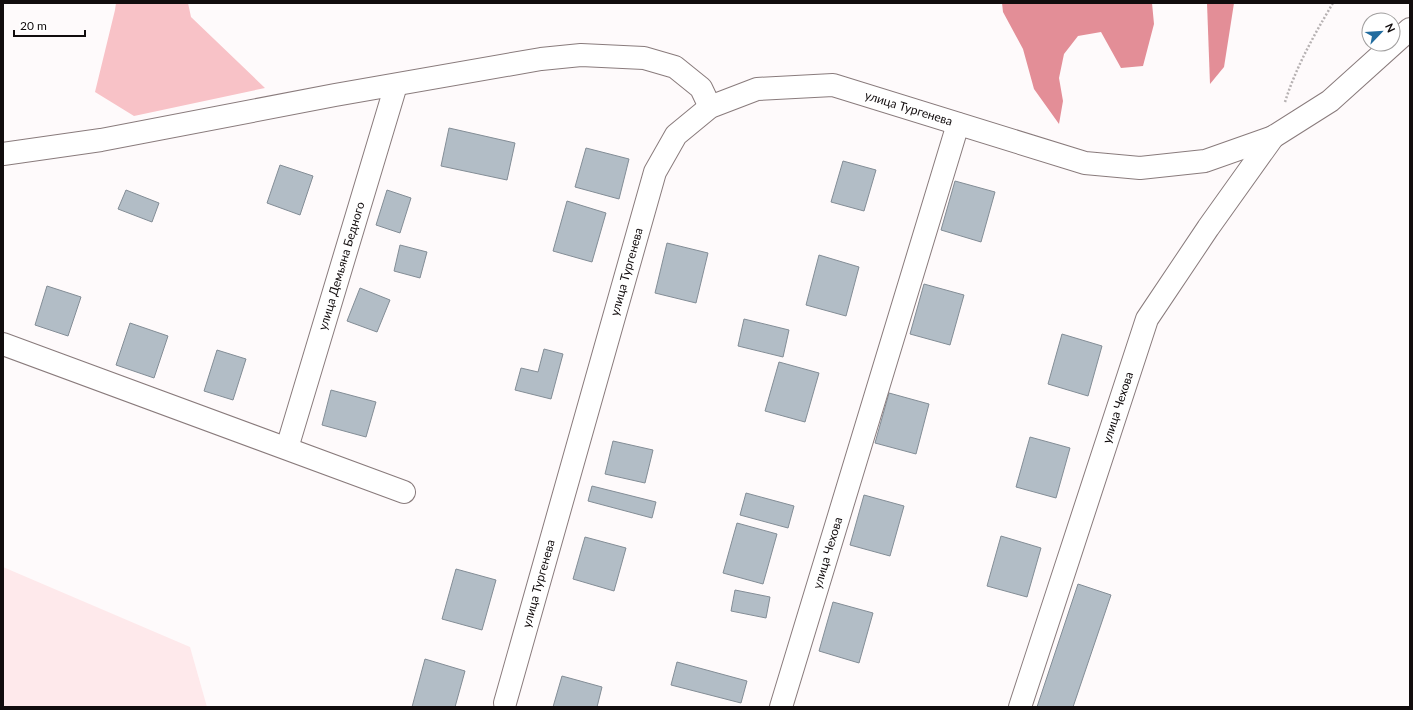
<svg xmlns="http://www.w3.org/2000/svg" width="1413" height="710" viewBox="0 0 1413 710" font-family="Lato,sans-serif">
  <rect width="100%" height="100%" fill="#fefafb"/>
  <path fill="#fee9eb" d="M 3,567 L 190,647 L 207,707 L 3,707 Z"/>
  <path fill="#f8c2c7" d="M 116,3 L 188,3 L 191,17 L 265,88 L 134,116 L 95,92 L 115,10 Z"/>
  <g fill="#e38e97">
    <path d="M 1002,3 L 1152,3 L 1154,24 L 1143,66 L 1121,68 L 1101,32 L 1078,36 L 1064,54 L 1059,78 L 1063,101 L 1059,124 L 1034,89 L 1023,49 L 1003,12 Z"/>
    <path d="M 1207,3 L 1234,3 L 1224,67 L 1210,84 Z"/>
  </g>
  <g fill="#b2bdc6" stroke="#838d96">
    <path d="M 449,128 L 515,143 L 507,180 L 441,166 Z"/>
    <path d="M 586,148 L 629,159 L 619,199 L 575,187 Z"/>
    <path d="M 843,161 L 876,170 L 864,211 L 831,202 Z"/>
    <path d="M 280,165 L 313,176 L 300,215 L 267,203 Z"/>
    <path d="M 955,181 L 995,192 L 981,242 L 941,230 Z"/>
    <path d="M 126,190 L 159,203 L 152,222 L 118,209 Z"/>
    <path d="M 387,190 L 411,198 L 400,233 L 376,225 Z"/>
    <path d="M 567,201 L 606,213 L 592,262 L 553,251 Z"/>
    <path d="M 667,243 L 708,253 L 696,303 L 655,293 Z"/>
    <path d="M 400,245 L 427,252 L 420,278 L 394,271 Z"/>
    <path d="M 819,255 L 859,267 L 846,316 L 806,305 Z"/>
    <path d="M 924,284 L 964,295 L 950,345 L 910,334 Z"/>
    <path d="M 47,286 L 81,297 L 68,336 L 35,325 Z"/>
    <path d="M 360,288 L 390,300 L 377,332 L 347,321 Z"/>
    <path d="M 744,319 L 789,330 L 783,357 L 738,346 Z"/>
    <path d="M 130,323 L 168,336 L 154,378 L 116,365 Z"/>
    <path d="M 1062,334 L 1102,346 L 1088,396 L 1048,384 Z"/>
    <path d="M 544,349 L 563,354 L 551,399 L 515,390 L 521,368 L 538,372 Z"/>
    <path d="M 217,350 L 246,359 L 233,400 L 204,391 Z"/>
    <path d="M 779,362 L 819,373 L 805,422 L 765,411 Z"/>
    <path d="M 331,390 L 376,402 L 366,437 L 322,425 Z"/>
    <path d="M 889,393 L 929,404 L 916,454 L 875,443 Z"/>
    <path d="M 1030,437 L 1070,448 L 1056,498 L 1016,487 Z"/>
    <path d="M 613,441 L 653,450 L 645,483 L 605,474 Z"/>
    <path d="M 592,486 L 656,502 L 652,518 L 588,501 Z"/>
    <path d="M 746,493 L 794,506 L 788,528 L 740,515 Z"/>
    <path d="M 864,495 L 904,506 L 890,556 L 850,545 Z"/>
    <path d="M 737,523 L 777,534 L 763,584 L 723,573 Z"/>
    <path d="M 1001,536 L 1041,548 L 1027,597 L 987,586 Z"/>
    <path d="M 585,537 L 626,548 L 614,591 L 573,579 Z"/>
    <path d="M 456,569 L 496,580 L 482,630 L 442,619 Z"/>
    <path d="M 1078,584 L 1111,595 L 1073,707 L 1037,707 Z"/>
    <path d="M 735,590 L 770,597 L 766,618 L 731,611 Z"/>
    <path d="M 833,602 L 873,613 L 859,663 L 819,651 Z"/>
    <path d="M 425,659 L 465,671 L 455,707 L 412,707 Z"/>
    <path d="M 677,662 L 747,681 L 741,703 L 671,685 Z"/>
    <path d="M 562,676 L 602,687 L 597,707 L 553,707 Z"/>
  </g>
  <g fill="none" stroke-linecap="round" stroke-linejoin="round">
    <g stroke="#897b7c" stroke-width="24">
      <g id="minor">
        <path d="M 3,154 L 101,140 L 335,95 L 541,59 L 581,55 L 644,58 L 675,67 L 701,88 L 710,107"/>
        <path d="M 3,344 L 404,492"/>
        <path id="s1" d="M 287,448 L 396,85"/>
        <path id="s2" d="M 505,703 L 655,172 L 676,135 L 710,107 L 757,89 L 833,85 L 1085,163 L 1140,168 L 1205,161 L 1273,137 L 1330,101 L 1410,29"/>
        <path id="s3" d="M 781,707 L 958,124"/>
        <path id="s4" d="M 1020,707 L 1147,319 L 1208,228 L 1273,137"/>
      </g>
    </g>
    <path stroke="#b6b1b2" stroke-width="2.5" stroke-dasharray="2 2" stroke-linecap="butt" d="M 1285,102 C 1296,67 1314,35 1333,3"/>
    <use href="#minor" stroke="#fff" stroke-width="22"/>
  </g>
  <g text-anchor="middle" stroke-width="3" stroke-linejoin="round" paint-order="stroke">
    <g font-size="12" fill="#110c0d" stroke="#fff">
      <text dy="4" stroke="none"><textPath href="#s2" startOffset="844">улица Тургенева</textPath></text>
      <text dy="4" stroke="none"><textPath href="#s1" startOffset="190">улица Демьяна Бедного</textPath></text>
      <text dy="4" stroke="none"><textPath href="#s2" startOffset="448">улица Тургенева</textPath></text>
      <text dy="4" stroke="none"><textPath href="#s4" startOffset="315">улица Чехова</textPath></text>
      <text dy="4" stroke="none"><textPath href="#s3" startOffset="161">улица Чехова</textPath></text>
      <text dy="4" stroke="none"><textPath href="#s2" startOffset="124">улица Тургенева</textPath></text>
    </g>
  </g>
  <rect width="1413" height="710" fill="none" stroke="#110c0d" stroke-width="8"/>
  <g transform="translate(1381 32) rotate(65)"><circle r="19" fill="#ffffff" stroke="#a09e9e"/>
  <path d="M0-3L7 15L0 10L-7 15Z" fill="#216c9f"/>
  <text y="-6" font-size="11" font-weight="bold" text-anchor="middle" fill="#110c0d">N</text>
  </g>
  <path d="M14 30v6h71v-6" fill="none" stroke="#110c0d" stroke-width="2"/>
  <text x="20" y="30" font-size="12" fill="#110c0d" stroke="#ffffff" stroke-width="3" paint-order="stroke">20 m</text>
</svg>
